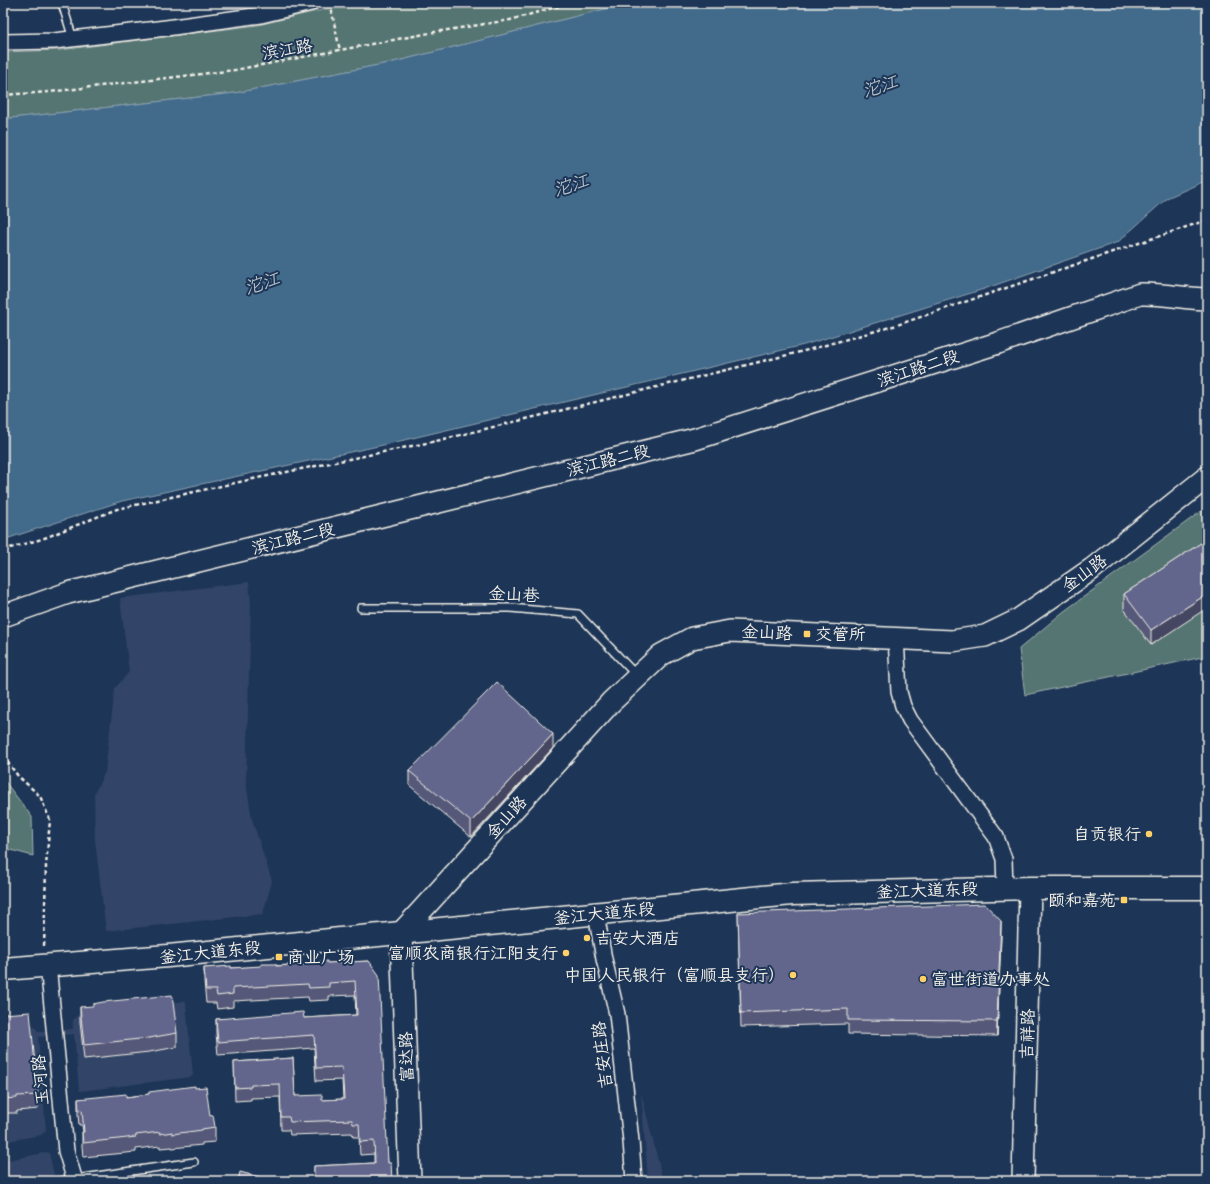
<svg xmlns="http://www.w3.org/2000/svg" width="1210" height="1184" viewBox="0 0 1210 1184" font-family="Itim,'LXGW WenKai TC',sans-serif">
  <rect width="100%" height="100%" fill="#1d3557"/>
  <filter id="ink" filterUnits="userSpaceOnUse"><feTurbulence type="fractalNoise" baseFrequency=".025" numOctaves="2"/><feDisplacementMap in="SourceGraphic" scale="8" xChannelSelector="R" yChannelSelector="G"/><feConvolveMatrix kernelMatrix="1 2 1 2 8 2 1 2 1" color-interpolation-filters="sRGB"/></filter>
  <g filter="url(#ink)">
    <g fill="#324467">
      <path d="M 249,582 L 251,603 L 246,782 L 252,819 L 272,881 L 263,914 L 106,931 L 95,840 L 94,794 L 105,772 L 115,688 L 129,672 L 120,598 Z"/>
      <path d="M 185,1001 L 186,1003 L 193,1075 L 191,1077 L 81,1091 L 79,1090 L 74,1034 L 38,1037 L 46,1130 L 41,1135 L 3,1142 L 3,1015 L 20,1014 L 36,1028 L 38,1032 L 73,1029 L 73,1020 L 78,1015 Z"/>
      <path d="M 641,1092 L 663,1181 L 648,1181 Z"/>
      <path d="M 49,1152 L 54,1175 L 30,1181 L 3,1181 L 3,1161 Z"/>
    </g>
    <g fill="#547473" stroke="#a4b2ae">
      <path d="M 351,3 L 629,3 L 394,62 L 235,93 L 3,119 L 3,52 L 60,50 L 258,25 Z"/>
      <path d="M 1207,507 L 1207,656 L 1025,695 L 1019,649 L 1063,612 Z"/>
      <path d="M 3,779 L 32,817 L 33,856 L 3,848 Z"/>
    </g>
    <path fill="#436b8b" stroke="#8aa1b0" d="M 629,3 L 1207,3 L 1207,180 L 1167,198 L 1118,242 L 984,289 L 804,345 L 383,445 L 122,501 L 3,540 L 3,119 L 235,93 L 394,62 Z"/>
    <g fill="none" stroke-linecap="round" stroke-linejoin="round">
      <g stroke="#f4f1e8" stroke-width="10">
        <g id="lane">
          <path d="M 62,3 L 73,39"/>
          <path d="M 361,608 L 510,608 L 578,614 L 636,675"/>
          <path d="M 62,1181 L 194,1162"/>
        </g>
      </g>
      <g stroke="#f4f1e8" stroke-width="18">
        <g id="street">
          <path d="M 3,42 L 54,41 L 166,28 L 261,15 L 311,3"/>
          <path d="M 896,638 L 899,692 L 903,706 L 910,720 L 996,837 L 1004,859 L 1005,888"/>
          <path d="M 598,925 L 604,959 L 617,1014 L 631,1141 L 634,1181"/>
          <path d="M 49,975 L 66,1151 L 75,1181"/>
        </g>
      </g>
      <g stroke="#f4f1e8" stroke-width="24">
        <g id="secondary">
          <path d="M 3,616 L 68,593 L 695,439 L 998,343 L 1140,294 C 1163,293 1184,299 1207,299"/>
          <path d="M 410,1181 L 401,933 L 611,702 L 661,655 L 692,638 L 730,631 L 952,641 L 985,636 L 1018,620 L 1092,569 L 1207,477"/>
          <path d="M 1023,1181 L 1030,888"/>
        </g>
      </g>
      <g stroke="#f4f1e8" stroke-width="25">
        <path id="primary" d="M 3,969 L 168,956 L 792,894 L 1030,888 L 1207,888"/>
      </g>
      <g stroke="#f4f1e8" stroke-width="2.5" stroke-dasharray="4 3" stroke-linecap="butt">
        <path d="M 330,3 L 340,51"/>
        <path d="M 3,95 L 49,92 L 235,70 L 435,32 L 510,20 L 571,3"/>
        <path d="M 3,550 L 42,539 L 117,509 L 253,479 L 436,441 L 808,350 L 897,325 L 1207,220"/>
        <path d="M 3,756 L 18,776 L 40,796 L 50,820 L 46,866 L 44,949"/>
      </g>
      <use href="#lane" stroke="#1d3557" stroke-width="7"/>
      <use href="#street" stroke="#1d3557" stroke-width="15"/>
      <use href="#secondary" stroke="#1d3557" stroke-width="21"/>
      <use href="#primary" stroke="#1d3557" stroke-width="22"/>
    </g>
    <g fill="#545878" stroke="#f4f1e8">
      <path d="M 1207,539 L 1151,645 L 1124,609 L 1124,594 Z"/>
      <path d="M 553,748 L 471,837 L 409,785 L 409,771 Z"/>
      <path d="M 738,913 L 1001,935 L 997,1036 L 848,1034 L 848,1024 L 741,1027 Z"/>
      <path d="M 369,961 L 388,1163 L 392,1181 L 314,1181 L 314,1166 L 374,1163 L 374,1154 L 360,1155 L 359,1137 L 353,1137 L 352,1133 L 290,1135 L 289,1130 L 281,1130 L 280,1097 L 251,1098 L 251,1100 L 235,1101 L 234,1062 L 293,1058 L 295,1096 L 322,1100 L 343,1099 L 342,1080 L 316,1081 L 314,1048 L 218,1055 L 216,1033 L 216,1019 L 304,1018 L 356,1015 L 355,995 L 329,996 L 329,1000 L 309,1001 L 308,997 L 233,1001 L 233,1007 L 217,1009 L 216,1003 L 206,1003 L 204,981 L 204,968 L 231,968 Z"/>
      <path d="M 80,1007 L 177,1033 L 177,1047 L 149,1052 L 84,1059 L 80,1022 Z"/>
      <path d="M 3,1014 L 38,1095 L 38,1109 L 17,1111 L 17,1113 L 3,1113 Z"/>
      <path d="M 195,1088 L 215,1127 L 215,1142 L 202,1143 L 202,1145 L 172,1148 L 172,1147 L 160,1148 L 160,1146 L 136,1149 L 136,1152 L 83,1157 L 82,1146 L 82,1132 L 83,1132 L 82,1125 L 79,1125 L 78,1114 L 78,1099 L 126,1097 Z"/>
    </g>
    <g fill="#454762" stroke="#f4f1e8">
      <path d="M 1207,594 L 1207,608 L 1151,645 L 1151,630 Z"/>
      <path d="M 553,734 L 553,748 L 471,837 L 471,822 Z"/>
      <path d="M 1001,921 L 1001,935 L 997,1036 L 997,1021 Z"/>
    </g>
    <g fill="#62668c" stroke="#f4f1e8">
      <path d="M 1207,539 L 1207,594 L 1151,630 L 1124,594 Z"/>
      <path d="M 497,682 L 553,734 L 471,822 L 409,771 Z"/>
      <path d="M 985,904 L 1001,921 L 997,1021 L 848,1020 L 848,1009 L 741,1013 L 738,913 Z"/>
      <path d="M 327,961 L 327,963 L 369,961 L 379,975 L 388,1163 L 391,1163 L 392,1181 L 314,1181 L 314,1166 L 375,1163 L 374,1141 L 360,1142 L 359,1124 L 353,1124 L 352,1120 L 290,1122 L 289,1117 L 281,1117 L 280,1084 L 251,1085 L 251,1087 L 235,1088 L 234,1062 L 293,1058 L 295,1096 L 322,1095 L 322,1100 L 344,1099 L 342,1067 L 316,1068 L 314,1035 L 218,1042 L 216,1019 L 303,1012 L 304,1018 L 357,1015 L 355,981 L 329,983 L 329,987 L 309,988 L 308,984 L 233,988 L 233,994 L 217,996 L 216,990 L 206,990 L 204,968 L 231,966 L 231,968 L 261,966 L 261,964 L 276,964 L 276,966 L 309,964 L 309,962 Z"/>
      <path d="M 172,995 L 177,1033 L 149,1038 L 84,1045 L 80,1007 L 93,1006 L 93,1004 L 103,1002 Z"/>
      <path d="M 30,1012 L 38,1095 L 17,1096 L 17,1098 L 3,1099 L 3,1014 Z"/>
      <path d="M 195,1086 L 195,1088 L 206,1087 L 210,1116 L 213,1115 L 215,1127 L 202,1129 L 202,1130 L 172,1134 L 172,1132 L 160,1134 L 160,1132 L 136,1135 L 136,1137 L 83,1143 L 82,1132 L 84,1132 L 82,1110 L 79,1111 L 78,1099 L 126,1094 L 126,1097 L 149,1094 L 149,1092 Z"/>
      <path d="M 240,1172 L 271,1180 L 270,1181 L 238,1181 Z"/>
    </g>
  </g>
  <g fill="#ffd166" stroke="#1d3557" stroke-width="1.5">
    <rect x="803" y="630" width="8" height="8" rx="2"/>
    <circle cx="1149" cy="834" r="4"/>
    <rect x="1120" y="896" width="8" height="8" rx="2"/>
    <circle cx="587" cy="938" r="4"/>
    <circle cx="566" cy="953" r="4"/>
    <rect x="275" y="953" width="8" height="8" rx="2"/>
    <circle cx="793" cy="975" r="4"/>
    <circle cx="923" cy="979" r="4"/>
  </g>
  <g text-anchor="middle" stroke-width="4" stroke-linejoin="round" paint-order="stroke">
    <g font-size="17" fill="#f4f1e8" stroke="#1d3557">
      <text transform="translate(287 49) rotate(-10)" y="6">滨江路</text>
      <text transform="translate(918 368) rotate(-18)" y="6">滨江路二段</text>
      <text transform="translate(608 460) rotate(-14)" y="6">滨江路二段</text>
      <text transform="translate(293 538) rotate(-14)" y="6">滨江路二段</text>
      <text transform="translate(1084 573) rotate(-36)" y="6">金山路</text>
      <text transform="translate(514 594) rotate(3)" y="6">金山巷</text>
      <text transform="translate(767 632) rotate(3)" y="6">金山路</text>
      <text transform="translate(506 817) rotate(-48)" y="6">金山路</text>
      <text transform="translate(927 890) rotate(-2)" y="6">釜江大道东段</text>
      <text transform="translate(604 913) rotate(-6)" y="6">釜江大道东段</text>
      <text transform="translate(210 952) rotate(-6)" y="6">釜江大道东段</text>
      <text transform="translate(1027 1034) rotate(-88)" y="6">吉祥路</text>
      <text transform="translate(602 1055) rotate(-97)" y="6">吉安庄路</text>
      <text transform="translate(406 1057) rotate(-92)" y="6">富达路</text>
      <text transform="translate(40 1080) rotate(-95)" y="6">玉河路</text>
    </g>
    <g font-size="17" fill="#f4f1e8" stroke="#1d3557" text-anchor="start">
      <text x="815" y="640">交管所</text>
      <text x="1141" y="840" text-anchor="end">自贡银行</text>
      <text x="1116" y="906" text-anchor="end">颐和嘉苑</text>
      <text x="595" y="944">吉安大酒店</text>
      <text x="558" y="959" text-anchor="end">富顺农商银行江阳支行</text>
      <text x="287" y="963">商业广场</text>
      <text x="785" y="981" text-anchor="end">中国人民银行（富顺县支行）</text>
      <text x="931" y="985">富世街道办事处</text>
    </g>
    <g font-size="18" font-style="italic" fill="#b6c2c7" stroke="#1d3557">
      <text transform="translate(880 86) rotate(-18)" y="6">沱江</text>
      <text transform="translate(571 185) rotate(-18)" y="6">沱江</text>
      <text transform="translate(262 283) rotate(-18)" y="6">沱江</text>
    </g>
  </g>
  <rect width="1210" height="1184" fill="none" stroke="#1d3557" stroke-width="16"/>
  <rect x="8" y="8" width="1194" height="1168" fill="none" stroke="#f4f1e8" stroke-width="1.5" filter="url(#ink)"/>
</svg>
